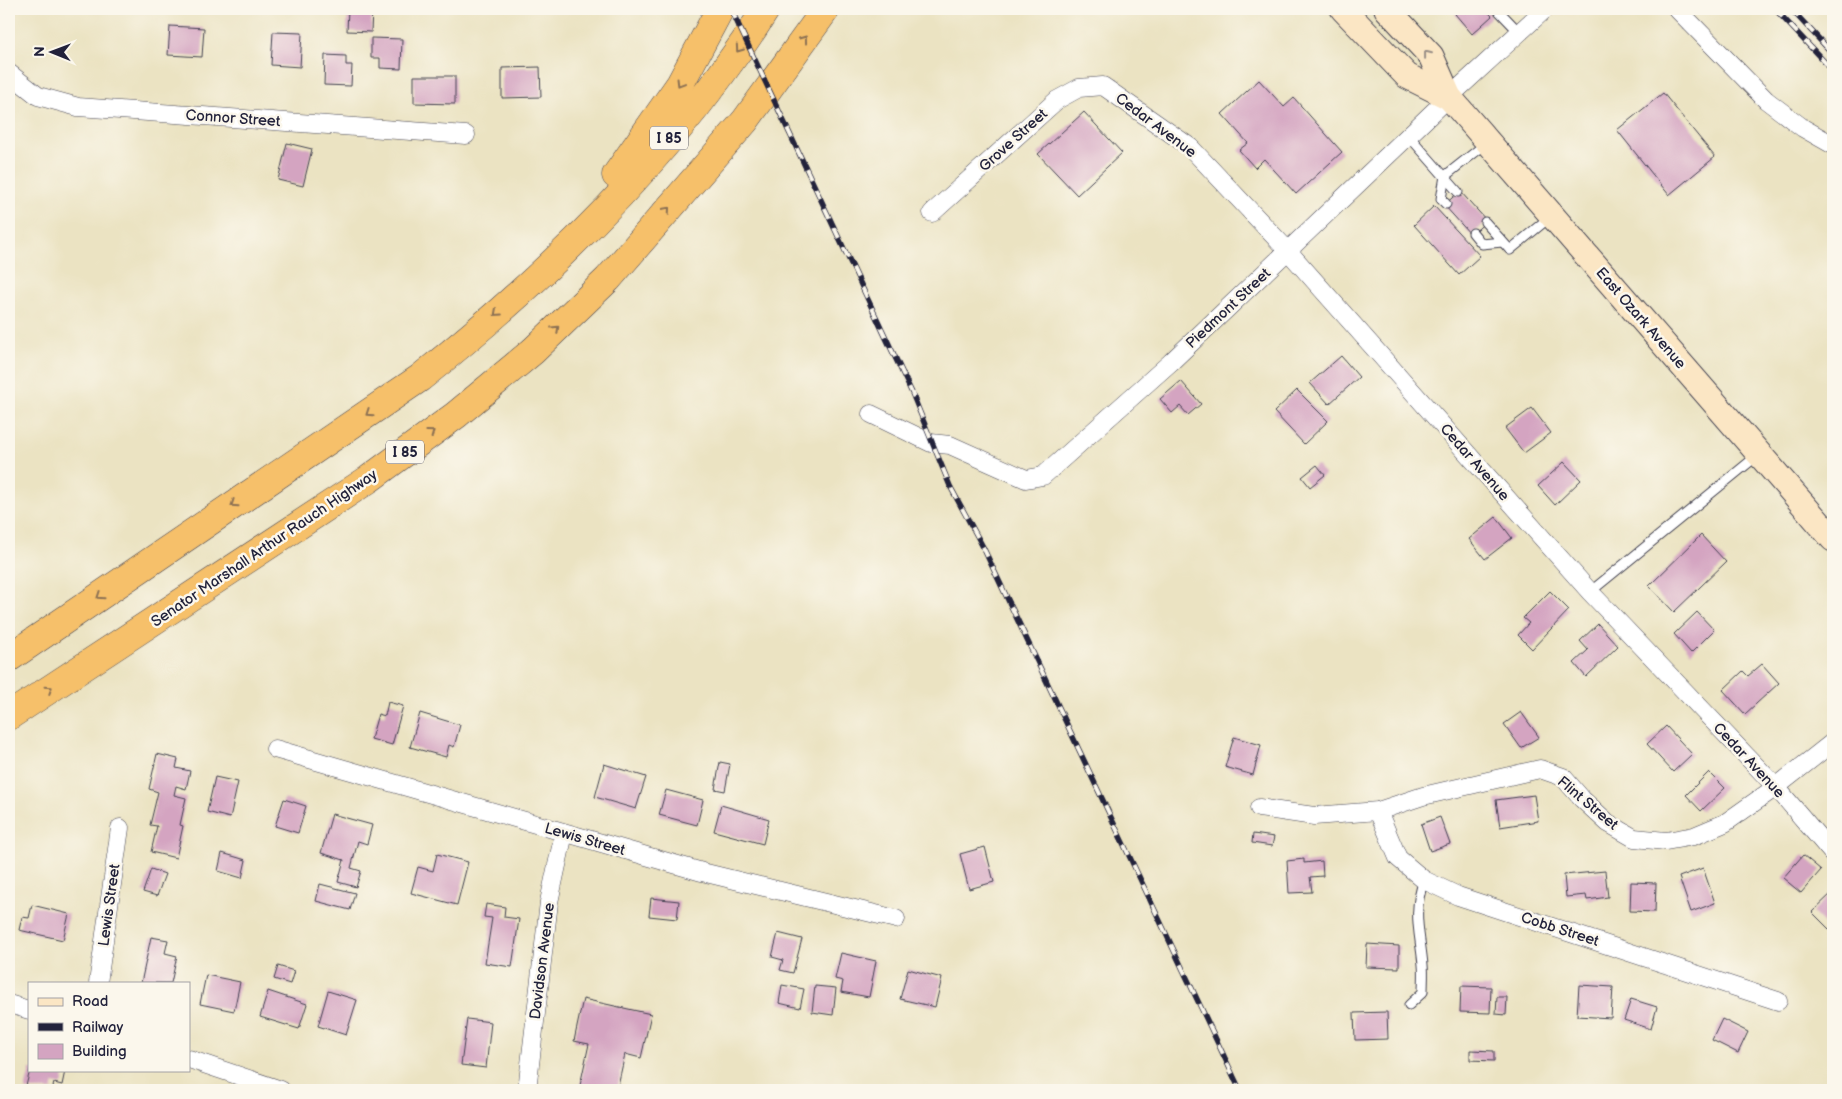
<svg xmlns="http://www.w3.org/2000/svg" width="1842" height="1099" viewBox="0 0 1842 1099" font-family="'Balsamiq Sans',sans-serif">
  <rect width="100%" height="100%" fill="#fbf7ec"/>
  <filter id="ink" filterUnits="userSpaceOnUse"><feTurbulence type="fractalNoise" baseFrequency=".02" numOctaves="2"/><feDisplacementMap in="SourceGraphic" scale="10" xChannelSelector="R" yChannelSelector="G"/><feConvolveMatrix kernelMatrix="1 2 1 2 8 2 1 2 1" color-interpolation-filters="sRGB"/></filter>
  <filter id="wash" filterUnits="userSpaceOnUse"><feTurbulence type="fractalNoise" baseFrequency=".0096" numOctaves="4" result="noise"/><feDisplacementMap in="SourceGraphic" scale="20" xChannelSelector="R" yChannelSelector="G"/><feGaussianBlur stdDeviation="1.12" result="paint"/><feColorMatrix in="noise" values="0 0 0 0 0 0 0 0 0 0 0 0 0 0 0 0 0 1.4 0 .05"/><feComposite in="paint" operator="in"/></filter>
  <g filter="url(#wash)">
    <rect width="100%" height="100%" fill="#ebe3c2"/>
    <g id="blocks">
      <g fill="#d4a4c1">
        <path d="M 348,9 L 372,9 L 371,32 L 347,31 Z"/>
        <path d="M 1461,9 L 1485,9 L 1492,16 L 1472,34 L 1455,14 Z"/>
        <path d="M 170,26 L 204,28 L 202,57 L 168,55 Z"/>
        <path d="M 273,32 L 302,33 L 300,67 L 271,65 Z"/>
        <path d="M 371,38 L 402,39 L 401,69 L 380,68 L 380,58 L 371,58 Z"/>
        <path d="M 325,55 L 346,56 L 346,65 L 352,65 L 351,86 L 324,85 Z"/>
        <path d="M 540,67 L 541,97 L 502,98 L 502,68 Z"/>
        <path d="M 414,76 L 455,76 L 455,104 L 414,103 Z"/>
        <path d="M 1259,80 L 1284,107 L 1294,98 L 1342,152 L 1296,194 L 1264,159 L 1255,168 L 1239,150 L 1248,143 L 1222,114 Z"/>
        <path d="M 1663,93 L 1715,157 L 1669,195 L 1617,130 Z"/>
        <path d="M 1084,112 L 1122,153 L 1077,195 L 1038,154 Z"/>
        <path d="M 287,143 L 312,149 L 303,186 L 278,180 Z"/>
        <path d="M 1460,191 L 1487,221 L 1471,235 L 1444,205 Z"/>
        <path d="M 1434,206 L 1480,256 L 1459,275 L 1414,225 Z"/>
        <path d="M 1341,356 L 1359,377 L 1329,404 L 1310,383 Z"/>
        <path d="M 1181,381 L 1201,404 L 1188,415 L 1180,406 L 1172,413 L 1160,399 Z"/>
        <path d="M 1297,390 L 1328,421 L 1304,444 L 1274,412 Z"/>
        <path d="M 1532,408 L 1551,433 L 1524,453 L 1505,428 Z"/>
        <path d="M 1564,462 L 1581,480 L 1555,505 L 1538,486 Z"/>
        <path d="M 1317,465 L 1325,475 L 1310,487 L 1302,477 Z"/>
        <path d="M 1496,517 L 1512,538 L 1485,559 L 1469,539 Z"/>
        <path d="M 1701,535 L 1726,562 L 1674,612 L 1649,586 Z"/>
        <path d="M 1550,591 L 1569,610 L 1532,649 L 1518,635 L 1529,623 L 1523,618 Z"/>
        <path d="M 1697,612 L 1714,630 L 1691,653 L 1674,634 Z"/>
        <path d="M 1598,624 L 1618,646 L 1586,677 L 1574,663 L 1588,650 L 1580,641 Z"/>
        <path d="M 1762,664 L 1779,683 L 1745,714 L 1723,690 L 1743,671 L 1748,676 Z"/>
        <path d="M 388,702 L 403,706 L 392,745 L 371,739 L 378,714 L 385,716 Z"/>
        <path d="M 1521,712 L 1539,737 L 1521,748 L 1504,724 Z"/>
        <path d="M 420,713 L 460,725 L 454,747 L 449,745 L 446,757 L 410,747 Z"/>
        <path d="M 1666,726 L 1692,754 L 1673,772 L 1647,744 Z"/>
        <path d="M 1234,737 L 1261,745 L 1253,775 L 1225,767 Z"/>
        <path d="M 157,754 L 178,759 L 176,768 L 190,771 L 186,789 L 176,786 L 174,795 L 186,798 L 180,825 L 183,826 L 176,858 L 151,852 L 157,826 L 150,825 L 158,792 L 149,789 Z"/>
        <path d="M 720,762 L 730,764 L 725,791 L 715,789 Z"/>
        <path d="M 604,764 L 646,777 L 636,809 L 595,797 Z"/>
        <path d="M 1709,772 L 1725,788 L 1701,811 L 1686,795 Z"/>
        <path d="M 215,777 L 238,782 L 230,818 L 207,812 Z"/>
        <path d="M 666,790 L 703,800 L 697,825 L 659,815 Z"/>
        <path d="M 1534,795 L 1538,821 L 1500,827 L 1496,800 Z"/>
        <path d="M 284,799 L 306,806 L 298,833 L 275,826 Z"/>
        <path d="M 721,805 L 769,819 L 763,844 L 714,831 Z"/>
        <path d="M 332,814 L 372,825 L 367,844 L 358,841 L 351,868 L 361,871 L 356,887 L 338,882 L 344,860 L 321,853 Z"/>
        <path d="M 1440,817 L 1450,844 L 1430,851 L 1421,824 Z"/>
        <path d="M 1253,834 L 1274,837 L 1272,846 L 1252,843 Z"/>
        <path d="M 985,847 L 994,882 L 969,889 L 960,854 Z"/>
        <path d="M 222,853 L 246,860 L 242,878 L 218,871 Z"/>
        <path d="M 437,854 L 468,862 L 457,905 L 411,893 L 418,867 L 433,871 Z"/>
        <path d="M 1803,855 L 1821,870 L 1801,893 L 1783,878 Z"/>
        <path d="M 1304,859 L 1304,863 L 1322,861 L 1323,876 L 1310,877 L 1312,892 L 1289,893 L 1287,861 Z"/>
        <path d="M 1703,868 L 1715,903 L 1691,912 L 1679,877 Z"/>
        <path d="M 151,869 L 165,874 L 157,896 L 143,892 Z"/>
        <path d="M 1605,871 L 1608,897 L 1587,900 L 1586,895 L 1566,897 L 1564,875 Z"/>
        <path d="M 1631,882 L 1656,883 L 1655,912 L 1630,911 Z"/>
        <path d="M 320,884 L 355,893 L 350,910 L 316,901 Z"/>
        <path d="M 1833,892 L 1833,926 L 1829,929 L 1812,912 Z"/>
        <path d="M 651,898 L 679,901 L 677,919 L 649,916 Z"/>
        <path d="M 486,904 L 505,907 L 504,917 L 519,919 L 512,967 L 485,963 L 492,918 L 484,917 Z"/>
        <path d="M 32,905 L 69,914 L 63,940 L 19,930 L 22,917 L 29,918 Z"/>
        <path d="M 778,933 L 802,939 L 793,973 L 780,970 L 783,960 L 772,957 Z"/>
        <path d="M 151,937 L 168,940 L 165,953 L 177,956 L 171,983 L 141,983 Z"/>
        <path d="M 1367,944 L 1399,946 L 1399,968 L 1366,967 Z"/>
        <path d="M 841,953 L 876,961 L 869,997 L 841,992 L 843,981 L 835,979 Z"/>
        <path d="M 278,966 L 294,971 L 290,984 L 274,979 Z"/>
        <path d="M 908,969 L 942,978 L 935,1007 L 900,999 Z"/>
        <path d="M 206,975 L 240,982 L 234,1011 L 200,1004 Z"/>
        <path d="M 782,985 L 804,989 L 800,1008 L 779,1003 Z"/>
        <path d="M 1579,985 L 1613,987 L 1611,1018 L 1577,1016 Z"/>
        <path d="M 815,986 L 836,988 L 833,1015 L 812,1012 Z"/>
        <path d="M 1461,986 L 1491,987 L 1490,1013 L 1460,1012 Z"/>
        <path d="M 268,991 L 307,1004 L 299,1029 L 260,1017 Z"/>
        <path d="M 328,991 L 357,1000 L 346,1035 L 318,1026 Z"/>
        <path d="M 1497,997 L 1507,997 L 1506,1015 L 1496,1014 Z"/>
        <path d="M 583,999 L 651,1014 L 641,1058 L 625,1054 L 617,1090 L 579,1090 L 589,1044 L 574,1041 Z"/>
        <path d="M 1631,999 L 1657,1007 L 1651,1029 L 1624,1020 Z"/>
        <path d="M 1387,1012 L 1388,1039 L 1355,1040 L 1354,1013 Z"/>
        <path d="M 467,1019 L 491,1022 L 486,1068 L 461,1065 Z"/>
        <path d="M 1722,1019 L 1748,1032 L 1738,1053 L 1712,1040 Z"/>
        <path d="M 1470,1050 L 1494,1051 L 1494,1061 L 1470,1060 Z"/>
        <path d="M 30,1070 L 61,1070 L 65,1071 L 62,1085 L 54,1083 L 52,1090 L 25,1090 Z"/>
      </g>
    </g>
  </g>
  <g filter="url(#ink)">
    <use href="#blocks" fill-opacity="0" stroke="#403f4f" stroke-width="1"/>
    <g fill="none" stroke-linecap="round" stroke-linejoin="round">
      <g stroke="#403f4f" stroke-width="11">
        <g id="service">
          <path d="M 1497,9 L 1519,32"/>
          <path d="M 1409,136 L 1458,192"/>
          <path d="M 1446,204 L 1441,199 L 1445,176 L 1488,142"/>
          <path d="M 1485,222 L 1510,250 L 1550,217"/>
          <path d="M 1473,233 L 1482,244 L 1502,242"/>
          <path d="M 1590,592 L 1758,455"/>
          <path d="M 1409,1005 L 1423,992 C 1423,983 1424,974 1423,965 C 1420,932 1412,913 1424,880"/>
        </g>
      </g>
      <g stroke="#403f4f" stroke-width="19">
        <g id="minor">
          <path d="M 1677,9 L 1766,100 L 1803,128 L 1833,145"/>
          <path d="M 9,73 L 38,96 L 78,107 L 466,135"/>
          <path d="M 932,213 L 1057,100 L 1079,88 L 1103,86 L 1190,147 L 1288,251 L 1590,592 L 1776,787 L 1833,854"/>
          <path d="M 871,414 L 931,443 L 950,445 L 1026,479 L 1043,476 L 1171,362 L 1449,97 L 1545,9"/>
          <path d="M 275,749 L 702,872 L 896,919"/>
          <path d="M 1259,808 L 1314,816 L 1378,811 L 1423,796 L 1540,769 L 1563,777 L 1582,799 L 1608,823 L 1634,838 L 1666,841 L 1694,836 L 1725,823 L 1776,787 L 1833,742"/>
          <path d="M 1378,811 L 1398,858 L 1424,880 L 1458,896 L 1778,1001"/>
          <path d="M 98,983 L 120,828"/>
          <path d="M 9,1004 L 29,1010"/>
          <path d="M 189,1059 L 281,1090"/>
          <path d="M 527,1090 L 549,902 L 564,833"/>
        </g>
      </g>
      <g stroke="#403f4f" stroke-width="27">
        <g id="secondary">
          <path d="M 1343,9 L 1407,76 L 1449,97"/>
          <path d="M 1387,9 L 1431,56 L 1449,97 L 1833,539"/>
        </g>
      </g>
      <g stroke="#403f4f" stroke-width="29">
        <g id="motorway">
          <path d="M 616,175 L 680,84 L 720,9"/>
          <path d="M 9,658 L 420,378 C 550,274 677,150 766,9"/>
          <path d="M 9,716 L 369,479 L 456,415 L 533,351 L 608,279 L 745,121 L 826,9"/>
        </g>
      </g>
      <use href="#service" stroke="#fff" stroke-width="9"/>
      <use href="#minor" stroke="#fff" stroke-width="18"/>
      <use href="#secondary" stroke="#fbe6c4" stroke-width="25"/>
      <use href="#motorway" stroke="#f6c06b" stroke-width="28"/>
      <g stroke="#22223b" stroke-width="5.5">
        <g id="rail">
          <path d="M 731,9 L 912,393 L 950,486 L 983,547 L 1240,1090"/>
          <path d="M 1775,9 L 1833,71"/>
          <path d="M 1791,9 L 1833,54"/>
        </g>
      </g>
      <use href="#rail" stroke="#fbf7ec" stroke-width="4" stroke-dasharray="11" stroke-linecap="butt"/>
    </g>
    <defs><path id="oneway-chevron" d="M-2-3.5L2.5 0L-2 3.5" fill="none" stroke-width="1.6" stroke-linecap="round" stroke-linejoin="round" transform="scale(1.25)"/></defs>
    <g stroke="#8c7153">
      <use href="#oneway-chevron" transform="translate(804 39) rotate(-54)"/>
      <use href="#oneway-chevron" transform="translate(739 49) rotate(125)"/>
      <use href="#oneway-chevron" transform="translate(680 83) rotate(121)"/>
      <use href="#oneway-chevron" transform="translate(667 210) rotate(-49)"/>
      <use href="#oneway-chevron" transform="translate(497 313) rotate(138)"/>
      <use href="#oneway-chevron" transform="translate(556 329) rotate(-44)"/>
      <use href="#oneway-chevron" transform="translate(369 413) rotate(146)"/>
      <use href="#oneway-chevron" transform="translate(431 433) rotate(-36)"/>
      <use href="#oneway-chevron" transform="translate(234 504) rotate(146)"/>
      <use href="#oneway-chevron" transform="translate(100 596) rotate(146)"/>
      <use href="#oneway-chevron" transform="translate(49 689) rotate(-33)"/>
    </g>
    <use stroke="#998e86" href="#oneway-chevron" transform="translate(1427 54) rotate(-128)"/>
  </g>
  <g text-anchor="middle" stroke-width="5" stroke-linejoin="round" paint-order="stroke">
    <g fill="#fbf7ec" stroke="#636270" stroke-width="1">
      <rect x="650" y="126.5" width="38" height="23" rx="4"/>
      <rect x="386" y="440.5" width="38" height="23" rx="4"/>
    </g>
    <g font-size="14" font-weight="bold" fill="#22223b">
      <text x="669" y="143">I 85</text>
      <text x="405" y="457">I 85</text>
    </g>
    <g font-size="15" fill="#22223b" stroke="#fbf7ec">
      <text transform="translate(233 118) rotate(4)" y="5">Connor Street</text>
      <text transform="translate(1156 125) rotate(37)" y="5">Cedar Avenue</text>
      <text transform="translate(1013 140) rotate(-42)" y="5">Grove Street</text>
      <text transform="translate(1228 308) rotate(-43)" y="5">Piedmont Street</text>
      <text transform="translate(1641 318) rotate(49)" y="5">East Ozark Avenue</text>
      <text transform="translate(1475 462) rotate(49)" y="5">Cedar Avenue</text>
      <text transform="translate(264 548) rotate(-34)" y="5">Senator Marshall Arthur Rauch Highway</text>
      <text transform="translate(1749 760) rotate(47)" y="5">Cedar Avenue</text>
      <text transform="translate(1588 803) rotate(40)" y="5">Flint Street</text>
      <text transform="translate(585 839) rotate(16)" y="5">Lewis Street</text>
      <text transform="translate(109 905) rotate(-82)" y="5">Lewis Street</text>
      <text transform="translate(1560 929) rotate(18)" y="5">Cobb Street</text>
      <text transform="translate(542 961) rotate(-83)" y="5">Davidson Avenue</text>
    </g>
  </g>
  <rect width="1842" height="1099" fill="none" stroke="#fbf7ec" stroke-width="30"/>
  <rect x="28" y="982" width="162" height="90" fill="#fbf7ec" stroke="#a4a2a5"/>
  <rect x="38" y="998" width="25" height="8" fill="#fbe6c4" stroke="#a4a2a5"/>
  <text x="72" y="1006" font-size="15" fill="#22223b">Road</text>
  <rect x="38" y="1023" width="25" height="8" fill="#22223b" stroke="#a4a2a5"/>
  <text x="72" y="1032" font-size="15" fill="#22223b">Railway</text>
  <rect x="38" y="1044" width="25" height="15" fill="#d4a4c1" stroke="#a4a2a5"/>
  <text x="72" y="1056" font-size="15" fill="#22223b">Building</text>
  <g transform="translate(52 52) rotate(271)" stroke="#fbf7ec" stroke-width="4" paint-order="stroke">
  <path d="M0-4L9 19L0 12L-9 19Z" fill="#22223b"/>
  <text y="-8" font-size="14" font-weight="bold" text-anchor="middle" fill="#22223b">N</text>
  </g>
</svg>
